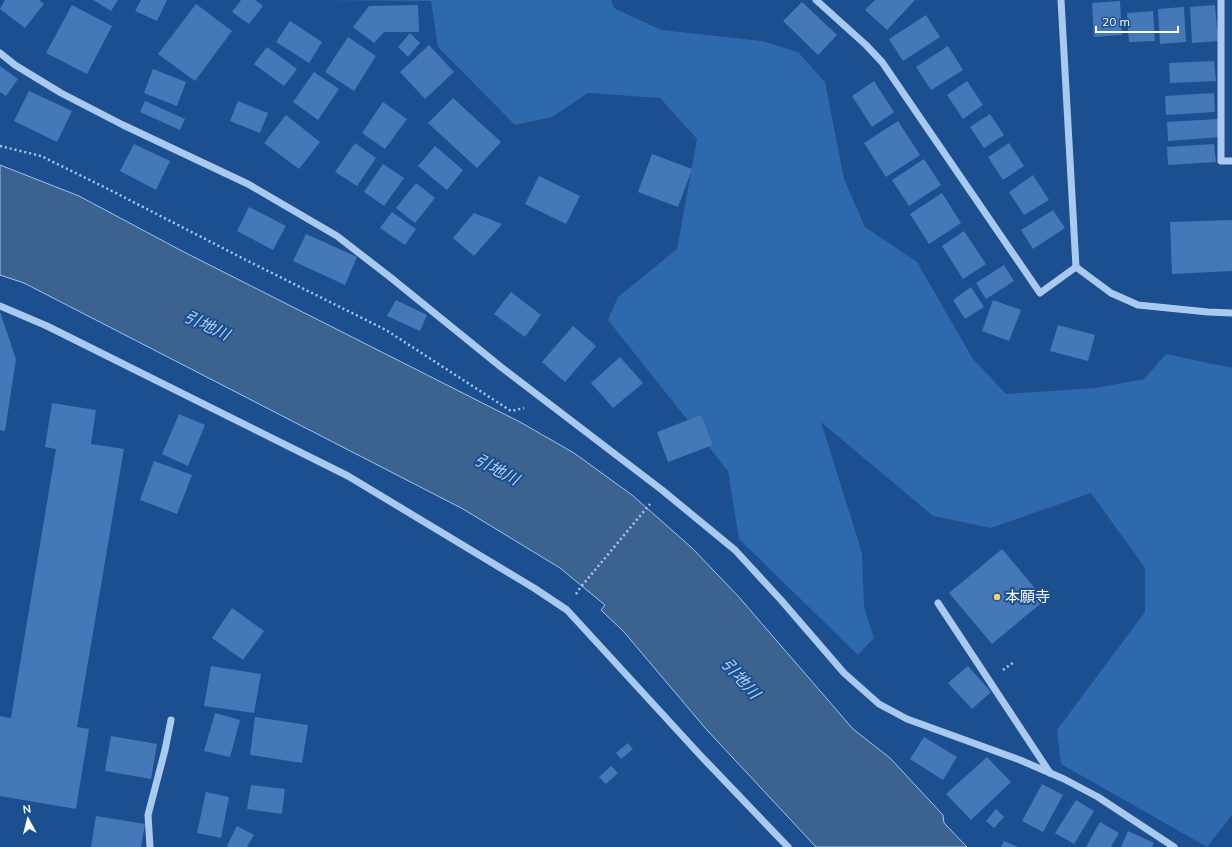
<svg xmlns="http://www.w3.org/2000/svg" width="1232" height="847" viewBox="0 0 1232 847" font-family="Mulish,'Noto Sans JP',sans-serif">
  <rect width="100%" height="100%" fill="#1b4f8f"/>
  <path fill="#2e69ad" d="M 313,0 L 611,0 L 614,8 L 661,30 L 762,41 L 798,52 L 825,82 L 844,179 L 865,227 L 917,262 L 973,359 L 1006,394 L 1096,388 L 1144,379 L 1166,354 L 1232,368 L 1232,815 L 1207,847 L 1061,764 L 1057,730 L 1145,612 L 1145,568 L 1091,493 L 991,528 L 933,516 L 821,422 L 862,553 L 864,607 L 874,638 L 858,655 L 739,539 L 728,471 L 608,320 L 618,297 L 677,249 L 697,139 L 660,98 L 588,93 L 552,117 L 515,125 L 438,47 L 431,1 Z"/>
  <path fill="#3c6290" stroke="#9cc4f0" d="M 0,165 L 79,196 L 182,251 L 520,422 L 574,453 L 632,495 L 692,548 L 738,596 L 853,729 L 890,758 L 943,815 L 944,823 L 967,847 L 816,847 L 706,729 L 624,632 L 601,610 L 605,605 L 560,568 L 463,509 L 24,283 L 0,275 Z"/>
  <g fill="#4478b7">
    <path d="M 5,0 L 39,0 L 44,4 L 25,28 L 0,9 Z"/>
    <path d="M 93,0 L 118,0 L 111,11 Z"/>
    <path d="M 141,0 L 167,0 L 157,21 L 135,11 Z"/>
    <path d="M 241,0 L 255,0 L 263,6 L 249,24 L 232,12 Z"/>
    <path d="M 875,0 L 915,0 L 887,30 L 865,10 Z"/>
    <path d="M 1120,1 L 1122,35 L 1094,37 L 1092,3 Z"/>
    <path d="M 802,2 L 837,35 L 818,55 L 783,21 Z"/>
    <path d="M 196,4 L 232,31 L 195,81 L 158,54 Z"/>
    <path d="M 72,5 L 112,26 L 87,74 L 46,53 Z"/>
    <path d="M 418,5 L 419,32 L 384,32 L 374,43 L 353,27 L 369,6 Z"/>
    <path d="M 1215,5 L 1218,41 L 1192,43 L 1190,7 Z"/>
    <path d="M 1184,7 L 1186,42 L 1160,44 L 1158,9 Z"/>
    <path d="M 1153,11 L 1155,41 L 1129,42 L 1127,13 Z"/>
    <path d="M 926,15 L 940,37 L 903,61 L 889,39 Z"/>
    <path d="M 290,21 L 322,42 L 309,63 L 276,42 Z"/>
    <path d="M 410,33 L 420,43 L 408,57 L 398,47 Z"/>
    <path d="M 348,37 L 376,56 L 354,91 L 325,72 Z"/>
    <path d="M 429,45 L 454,72 L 425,99 L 400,72 Z"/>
    <path d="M 948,46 L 963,70 L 931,90 L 916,67 Z"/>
    <path d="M 267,47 L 297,69 L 284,86 L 254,64 Z"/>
    <path d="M 1214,61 L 1216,81 L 1170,83 L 1169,63 Z"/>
    <path d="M 0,66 L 18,79 L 6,96 L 0,92 Z"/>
    <path d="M 153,69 L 186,82 L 177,106 L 144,93 Z"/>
    <path d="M 314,72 L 339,89 L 318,120 L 293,102 Z"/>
    <path d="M 874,81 L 894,112 L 872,127 L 852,96 Z"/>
    <path d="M 967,81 L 983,105 L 963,119 L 947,95 Z"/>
    <path d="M 29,91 L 72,111 L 57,142 L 14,121 Z"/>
    <path d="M 1214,93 L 1215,112 L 1166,115 L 1165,96 Z"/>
    <path d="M 453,98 L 501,142 L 477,168 L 428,123 Z"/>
    <path d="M 145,101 L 185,119 L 180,130 L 140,112 Z"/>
    <path d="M 238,101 L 268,113 L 260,133 L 230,121 Z"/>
    <path d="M 383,102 L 407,119 L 385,149 L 362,133 Z"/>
    <path d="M 990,114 L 1004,135 L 984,148 L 970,127 Z"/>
    <path d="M 286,115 L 320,142 L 299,169 L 264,143 Z"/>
    <path d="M 1218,119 L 1220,137 L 1168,141 L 1167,122 Z"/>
    <path d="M 898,121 L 920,155 L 886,177 L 864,143 Z"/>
    <path d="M 355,143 L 376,158 L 357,186 L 335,172 Z"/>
    <path d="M 1009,143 L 1024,166 L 1003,180 L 988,157 Z"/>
    <path d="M 134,144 L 170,161 L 156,190 L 120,171 Z"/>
    <path d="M 1214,144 L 1216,162 L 1168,165 L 1167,147 Z"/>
    <path d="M 435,146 L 463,170 L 447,190 L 418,166 Z"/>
    <path d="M 652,154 L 692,169 L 678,207 L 638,192 Z"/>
    <path d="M 924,159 L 941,185 L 909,206 L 892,180 Z"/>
    <path d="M 383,164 L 404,178 L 384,206 L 364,192 Z"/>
    <path d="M 1033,175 L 1049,200 L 1024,215 L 1009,192 Z"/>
    <path d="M 539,176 L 580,196 L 566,224 L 525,204 Z"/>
    <path d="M 416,183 L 435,198 L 415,223 L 396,208 Z"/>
    <path d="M 942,193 L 961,223 L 929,244 L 910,214 Z"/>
    <path d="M 249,207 L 286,226 L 273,250 L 237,231 Z"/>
    <path d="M 1053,210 L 1065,228 L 1033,249 L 1021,230 Z"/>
    <path d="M 392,212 L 416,229 L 405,245 L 380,228 Z"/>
    <path d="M 474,213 L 502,224 L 474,256 L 453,238 Z"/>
    <path d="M 1232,220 L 1232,271 L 1172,274 L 1170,222 Z"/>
    <path d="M 964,231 L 986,264 L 963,279 L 942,246 Z"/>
    <path d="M 306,234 L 357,257 L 345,285 L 293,261 Z"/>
    <path d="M 1004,265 L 1014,281 L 986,299 L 976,283 Z"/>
    <path d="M 971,287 L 984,307 L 965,319 L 953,300 Z"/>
    <path d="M 511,292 L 541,315 L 525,337 L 494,314 Z"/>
    <path d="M 396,300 L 427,315 L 420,331 L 387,316 Z"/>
    <path d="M 993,300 L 1021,310 L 1009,341 L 982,331 Z"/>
    <path d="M 0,312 L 16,359 L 5,431 L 0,430 Z"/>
    <path d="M 1058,325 L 1095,335 L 1088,361 L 1050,351 Z"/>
    <path d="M 573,326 L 596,346 L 565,382 L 542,362 Z"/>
    <path d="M 620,357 L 643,383 L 613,408 L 591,383 Z"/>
    <path d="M 52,403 L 96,410 L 91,444 L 124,449 L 77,727 L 89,729 L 76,809 L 0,796 L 0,716 L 11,718 L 56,449 L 45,447 Z"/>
    <path d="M 179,414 L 205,425 L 188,466 L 162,454 Z"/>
    <path d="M 701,415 L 713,445 L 668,462 L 657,432 Z"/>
    <path d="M 154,461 L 192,475 L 177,514 L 140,500 Z"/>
    <path d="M 1002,549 L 1045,600 L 992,644 L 949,593 Z"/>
    <path d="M 232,608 L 264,631 L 243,660 L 212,638 Z"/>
    <path d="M 211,666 L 261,674 L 254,713 L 204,706 Z"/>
    <path d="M 968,666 L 991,692 L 972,709 L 948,683 Z"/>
    <path d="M 215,713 L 240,720 L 230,757 L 204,751 Z"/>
    <path d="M 255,717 L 308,725 L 302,763 L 250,755 Z"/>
    <path d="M 111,736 L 157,744 L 151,779 L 105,771 Z"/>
    <path d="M 924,737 L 957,757 L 943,780 L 910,759 Z"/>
    <path d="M 628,743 L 633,749 L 621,759 L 616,753 Z"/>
    <path d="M 987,757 L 1011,782 L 971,820 L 946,794 Z"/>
    <path d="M 611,766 L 618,773 L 606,784 L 599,777 Z"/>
    <path d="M 1042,784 L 1063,795 L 1043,832 L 1022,821 Z"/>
    <path d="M 251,785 L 285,789 L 282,814 L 247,809 Z"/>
    <path d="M 206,792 L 229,797 L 221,838 L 197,833 Z"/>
    <path d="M 1076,800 L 1094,811 L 1074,844 L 1055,833 Z"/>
    <path d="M 996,809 L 1004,817 L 994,828 L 986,821 Z"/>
    <path d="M 96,816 L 145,824 L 141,847 L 91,847 Z"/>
    <path d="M 1100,822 L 1119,833 L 1111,847 L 1086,847 Z"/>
    <path d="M 237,826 L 254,835 L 247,847 L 229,847 L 227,846 Z"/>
    <path d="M 1128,831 L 1154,843 L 1152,847 L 1121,847 Z"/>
    <path d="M 1004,841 L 1018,847 L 1001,847 Z"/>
  </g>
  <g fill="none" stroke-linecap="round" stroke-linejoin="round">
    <g stroke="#a9c9ee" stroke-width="2.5" stroke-dasharray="2 3" stroke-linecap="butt">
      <path d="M 0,146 L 41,156 L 108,189 L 244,259 L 386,330 L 511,411 L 524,408"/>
      <path d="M 576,594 L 580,588 L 650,504"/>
      <path d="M 1003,670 L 1014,662"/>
    </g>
    <g stroke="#a9c9ee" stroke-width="7">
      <path d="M 816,0 L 866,45 L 882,62 L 1040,293 L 1076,267 L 1111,293 L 1138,305 L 1208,312 L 1232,313"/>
      <path d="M 1061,0 L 1076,267"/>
      <path d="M 1221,0 L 1221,161 L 1232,161"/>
      <path d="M 0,53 L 15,65 L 61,93 L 123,125 L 248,184 L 337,236 L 390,277 L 501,367 L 662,490 L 735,550 L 781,600 L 844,673 L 879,704 L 907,719 L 1020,760 L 1064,779 L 1098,797 L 1174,847"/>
      <path d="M 0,306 L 47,326 L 348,476 L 534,588 L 567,610 L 700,755 L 788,847"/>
      <path d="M 938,603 L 1050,773"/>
      <path d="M 150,847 L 148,815 L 165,750 L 171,720"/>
    </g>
  </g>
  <circle fill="#ffd166" stroke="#1b4f8f" stroke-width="1.5" cx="997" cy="597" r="4"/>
  <g text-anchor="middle" stroke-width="4" stroke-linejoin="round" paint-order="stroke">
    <g font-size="15" fill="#fff" stroke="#1b4f8f" text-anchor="start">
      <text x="1005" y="602">本願寺</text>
    </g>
    <g font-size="16" font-style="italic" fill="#b5d3f5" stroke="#1b4f8f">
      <text transform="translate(207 325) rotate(25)" y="6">引地川</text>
      <text transform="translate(497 469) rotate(28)" y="6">引地川</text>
      <text transform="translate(741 678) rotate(48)" y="6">引地川</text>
    </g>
  </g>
  <g transform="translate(28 819) rotate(353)" stroke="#1b4f8f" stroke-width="3" paint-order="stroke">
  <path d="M0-3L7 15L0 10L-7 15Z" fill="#ffffff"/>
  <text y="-6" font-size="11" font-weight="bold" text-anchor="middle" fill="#ffffff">N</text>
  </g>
  <path d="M1096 26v6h82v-6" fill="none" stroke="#ffffff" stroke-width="2"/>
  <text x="1102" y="26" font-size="12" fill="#ffffff" stroke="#1b4f8f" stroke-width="3" paint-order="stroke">20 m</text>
</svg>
